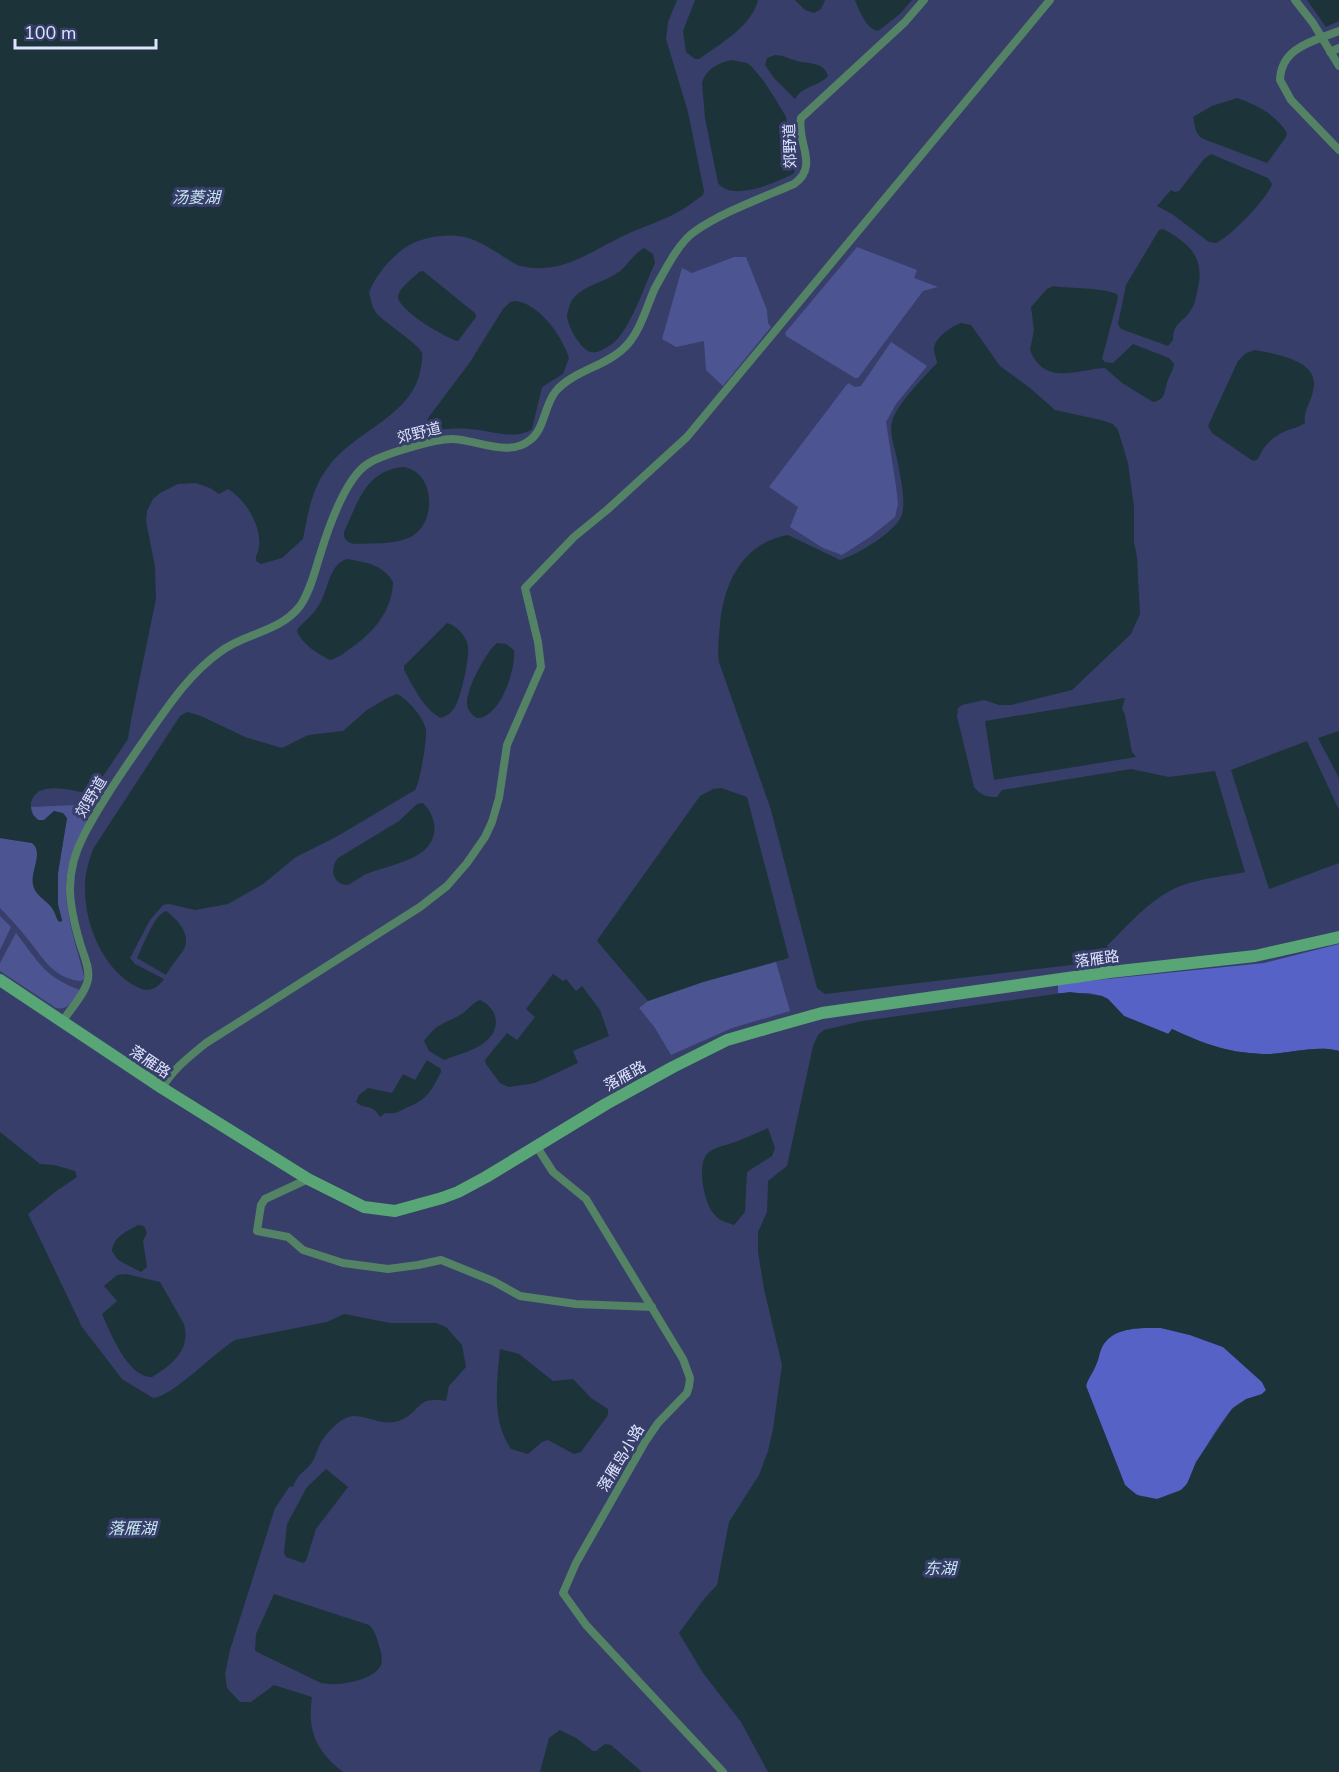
<svg xmlns="http://www.w3.org/2000/svg" width="1339" height="1772" viewBox="0 0 1339 1772" font-family="'Nunito Sans','Noto Sans SC',sans-serif">
  <rect width="100%" height="100%" fill="#373e69"/>
  <g fill="#4c5591">
    <path d="M 857,247 L 917,270 L 914,278 L 938,287 L 923,291 L 858,378 L 855,378 L 786,336 L 785,333 Z"/>
    <path d="M 734,257 L 746,257 L 767,310 L 768,323 L 771,327 L 723,386 L 706,370 L 704,341 L 676,347 L 662,339 L 682,268 L 692,273 Z"/>
    <path d="M 891,342 L 927,366 L 896,404 L 886,422 L 896,486 L 898,504 L 895,517 L 870,537 L 842,555 L 823,548 L 790,527 L 798,507 L 769,487 L 848,383 L 855,387 L 861,386 Z"/>
    <path d="M 76,805 L 91,819 C 83,834 74,850 69,866 C 59,898 76,944 84,976 L 84,979 L 81,981 C 53,979 42,956 26,937 C 18,927 9,917 0,908 L 0,838 L 32,843 C 44,853 30,871 33,885 C 35,896 46,900 52,908 C 55,912 56,917 58,921 L 62,921 L 58,905 L 58,873 L 67,818 L 54,811 L 44,820 L 39,820 L 33,815 L 31,807 Z"/>
    <path d="M 0,916 L 11,927 L 0,950 Z"/>
    <path d="M 16,933 C 38,961 44,977 80,990 C 74,999 69,1011 56,1008 L 0,971 L 0,963 Z"/>
    <path d="M 776,962 L 790,1011 L 732,1028 L 671,1055 L 655,1028 L 639,1008 L 648,1001 L 703,982 Z"/>
  </g>
  <g fill="#5762c7">
    <path d="M 1339,944 L 1339,1051 C 1317,1045 1292,1053 1270,1054 C 1231,1054 1207,1045 1172,1029 L 1169,1034 L 1124,1016 L 1108,999 L 1102,996 L 1089,993 L 1058,993 L 1058,984 L 1264,963 Z"/>
    <path d="M 1161,1328 L 1190,1335 L 1223,1347 L 1262,1382 L 1266,1390 C 1258,1401 1241,1398 1231,1410 C 1219,1425 1208,1443 1198,1460 C 1192,1469 1191,1481 1183,1488 C 1167,1504 1139,1502 1125,1485 L 1086,1386 C 1088,1378 1093,1373 1096,1365 C 1099,1359 1099,1353 1102,1347 C 1113,1326 1141,1328 1161,1328 Z"/>
  </g>
  <g fill="#1c3339" fill-rule="evenodd">
    <path d="M 0,0 L 677,0 L 668,22 L 666,39 L 688,112 L 704,191 L 703,195 C 692,203 680,212 668,217 C 654,224 639,228 625,235 C 589,252 560,277 517,265 C 501,256 483,241 464,237 C 447,233 421,237 406,247 C 392,256 374,277 369,293 L 373,308 L 377,314 C 386,323 418,344 422,353 C 423,359 421,366 420,372 C 410,417 355,431 329,466 C 312,487 308,513 303,539 L 282,558 L 261,564 L 256,561 C 255,556 258,553 259,548 C 262,526 246,500 228,489 L 219,494 L 210,488 L 196,483 L 178,484 L 160,493 L 153,499 L 147,511 L 146,521 L 155,567 L 156,599 L 131,720 L 128,739 L 91,794 C 77,792 36,778 31,803 C 30,811 33,816 38,820 L 44,820 L 54,811 L 63,813 L 67,818 L 58,873 L 58,905 L 62,920 L 61,922 L 58,921 C 56,917 55,912 52,908 C 46,899 34,895 33,883 C 31,870 44,852 32,843 L 0,838 Z"/>
    <path d="M 695,0 L 758,0 C 752,26 720,44 699,59 L 695,59 L 686,52 L 683,31 Z"/>
    <path d="M 795,0 L 825,0 L 821,9 L 814,13 L 805,10 Z"/>
    <path d="M 855,0 L 912,0 L 900,14 L 878,31 C 866,29 859,10 855,0 Z"/>
    <path d="M 1307,0 L 1339,0 L 1339,21 L 1326,27 Z"/>
    <path d="M 775,55 C 783,55 787,58 794,60 C 808,65 823,60 828,76 C 818,87 802,86 795,99 L 774,78 L 765,65 L 767,58 Z"/>
    <path d="M 731,60 L 747,63 L 751,66 L 763,80 L 776,100 L 786,117 L 788,135 L 797,160 L 798,167 L 793,174 C 775,183 732,202 718,183 L 705,118 L 702,83 C 706,69 718,63 731,60 Z"/>
    <path d="M 1237,98 C 1257,105 1275,114 1287,133 L 1286,137 L 1267,163 L 1201,138 L 1196,131 L 1193,117 L 1212,106 Z"/>
    <path d="M 1211,154 L 1268,178 L 1272,184 C 1268,198 1229,238 1216,243 L 1209,242 L 1172,214 L 1157,206 L 1171,190 L 1175,192 L 1179,191 L 1204,159 Z"/>
    <path d="M 1163,229 C 1191,244 1206,259 1197,292 C 1196,297 1195,304 1191,310 C 1183,323 1173,322 1173,340 L 1168,346 L 1121,329 L 1118,324 L 1126,285 L 1159,230 Z"/>
    <path d="M 644,248 L 653,254 L 655,263 C 645,284 630,331 612,344 C 607,347 598,354 591,352 C 581,350 567,326 567,315 C 567,312 570,305 571,302 C 580,286 603,283 617,273 C 626,268 632,255 644,248 Z"/>
    <path d="M 423,271 L 476,314 L 476,317 L 458,341 C 447,339 398,310 398,297 C 398,289 413,278 419,272 Z"/>
    <path d="M 1053,286 C 1072,289 1100,287 1117,294 L 1118,298 L 1102,359 L 1105,362 L 1113,363 L 1133,344 L 1169,358 L 1174,364 C 1173,371 1169,376 1167,383 C 1164,393 1165,400 1153,402 L 1122,383 L 1105,368 C 1078,369 1045,387 1030,350 L 1034,330 L 1031,307 L 1047,289 Z"/>
    <path d="M 515,301 C 539,303 562,336 569,358 L 563,374 L 542,387 L 532,429 C 515,441 489,430 470,429 C 458,428 447,429 435,430 L 430,428 L 427,424 L 428,418 L 470,362 L 503,309 L 510,302 Z"/>
    <path d="M 961,323 L 971,325 L 1000,366 L 1030,388 L 1055,410 L 1101,420 L 1113,424 L 1118,430 L 1128,463 L 1134,507 L 1134,542 L 1137,557 L 1140,614 L 1131,634 L 1072,690 L 1011,705 L 999,705 L 984,700 L 962,705 L 958,708 L 957,716 L 974,787 C 981,796 987,797 997,797 L 1002,790 L 1131,769 L 1169,777 L 1215,771 L 1245,872 C 1226,876 1205,878 1186,884 C 1154,894 1130,923 1107,946 L 1114,953 L 1105,961 L 825,994 L 817,988 L 771,810 L 719,662 C 717,650 719,637 720,624 C 724,582 743,543 788,535 L 840,560 C 855,556 898,531 902,514 C 906,500 900,474 897,459 C 895,448 889,434 892,422 C 895,406 925,376 937,363 C 937,358 934,355 934,349 C 934,338 952,326 961,323 Z"/>
    <path d="M 1255,350 C 1275,354 1322,360 1313,391 C 1311,402 1303,412 1305,423 C 1301,426 1297,427 1291,429 C 1275,434 1264,444 1258,459 L 1253,461 L 1212,433 L 1208,426 L 1238,361 L 1246,353 Z"/>
    <path d="M 404,467 C 434,472 437,519 414,535 C 399,545 372,543 354,544 C 348,543 343,539 344,532 C 358,502 366,470 404,467 Z"/>
    <path d="M 347,559 C 365,562 384,565 393,582 C 392,611 374,632 351,648 C 344,653 338,658 330,660 C 318,654 300,643 297,630 C 303,622 312,616 317,608 C 328,594 328,564 347,559 Z"/>
    <path d="M 447,623 C 456,625 467,637 468,646 C 470,657 461,697 455,707 C 452,712 447,716 441,718 C 424,710 413,686 404,670 L 404,666 Z"/>
    <path d="M 497,643 L 506,644 L 514,650 C 516,670 500,718 477,718 C 472,715 467,710 467,703 C 466,690 487,650 497,643 Z"/>
    <path d="M 397,694 C 408,699 424,718 426,730 C 427,739 420,783 415,790 L 336,837 L 296,857 L 263,884 L 228,904 L 195,910 L 169,904 L 163,905 L 150,920 L 130,958 L 135,964 L 164,979 C 157,989 148,993 137,987 C 102,969 84,923 85,885 C 85,873 89,861 93,849 L 180,716 L 187,712 L 201,716 L 245,737 L 282,748 L 308,735 L 343,731 L 367,710 L 387,698 Z"/>
    <path d="M 1125,698 L 1122,708 L 1125,715 L 1132,752 L 1136,757 L 994,780 L 985,721 Z"/>
    <path d="M 1339,731 L 1339,778 L 1318,738 Z"/>
    <path d="M 1307,741 L 1339,810 L 1339,863 L 1269,889 L 1231,770 Z"/>
    <path d="M 721,788 L 747,797 L 789,958 L 703,982 L 648,1001 L 597,941 L 598,939 L 700,796 L 713,789 Z"/>
    <path d="M 423,803 C 431,811 436,822 434,833 C 430,861 386,865 364,875 C 359,878 354,882 348,885 C 333,885 329,869 338,858 L 399,821 L 417,804 Z"/>
    <path d="M 166,911 C 177,919 193,935 183,951 C 177,959 171,966 166,975 L 137,958 C 143,946 154,915 166,911 Z"/>
    <path d="M 553,974 L 563,981 L 566,979 L 576,991 L 582,986 L 600,1010 L 609,1036 L 573,1051 L 578,1063 L 535,1083 L 509,1087 L 500,1083 L 486,1064 L 485,1060 L 507,1033 L 517,1040 L 535,1017 L 526,1009 Z"/>
    <path d="M 1070,992 L 1102,996 L 1108,999 L 1124,1016 L 1168,1034 L 1172,1029 C 1207,1045 1230,1054 1270,1054 C 1292,1053 1317,1045 1339,1051 L 1339,1772 L 768,1772 L 741,1722 L 703,1673 L 679,1633 L 704,1599 L 717,1585 L 729,1522 L 759,1475 L 768,1451 L 773,1429 L 782,1365 L 764,1289 L 758,1252 L 758,1232 L 767,1212 L 768,1181 L 787,1166 L 813,1046 L 818,1035 L 824,1030 L 862,1021 ZM 1161,1328 L 1190,1335 L 1223,1347 L 1262,1382 L 1266,1390 L 1262,1394 L 1246,1399 L 1232,1409 L 1196,1462 L 1187,1484 L 1181,1490 L 1157,1499 L 1137,1495 L 1125,1485 L 1086,1386 C 1088,1378 1093,1373 1096,1365 C 1099,1359 1099,1353 1102,1347 C 1113,1326 1141,1328 1161,1328 Z"/>
    <path d="M 480,1000 C 501,1010 501,1033 481,1045 C 470,1052 456,1055 444,1060 L 429,1051 L 424,1041 C 438,1022 443,1025 460,1015 C 467,1011 472,1003 480,1000 Z"/>
    <path d="M 427,1060 L 441,1069 L 441,1072 C 431,1091 428,1099 408,1107 C 397,1112 398,1114 385,1113 L 380,1117 C 373,1103 364,1110 356,1102 L 359,1095 L 368,1088 L 392,1093 L 403,1074 L 415,1080 Z"/>
    <path d="M 768,1128 L 775,1148 L 772,1156 L 747,1172 L 745,1212 L 734,1225 C 726,1222 719,1221 714,1214 C 704,1203 696,1164 708,1153 C 715,1147 721,1147 729,1144 C 742,1140 755,1134 768,1128 Z"/>
    <path d="M 0,1132 L 40,1164 L 54,1165 L 75,1171 L 77,1177 L 55,1192 L 28,1214 L 82,1327 L 122,1379 L 153,1398 C 172,1397 215,1352 235,1340 L 327,1322 L 344,1314 L 390,1323 L 436,1323 L 446,1327 L 462,1345 L 466,1367 L 449,1386 L 446,1401 C 415,1396 423,1410 401,1420 C 384,1427 371,1417 355,1416 C 342,1415 326,1433 320,1444 C 317,1449 316,1456 313,1461 C 306,1472 299,1471 293,1487 L 290,1486 L 275,1508 L 230,1650 L 225,1674 L 227,1688 L 240,1702 L 251,1702 L 274,1685 L 312,1697 C 307,1731 316,1751 343,1772 L 0,1772 Z"/>
    <path d="M 138,1225 L 144,1226 L 147,1233 L 143,1241 L 147,1267 L 141,1272 L 118,1260 L 112,1251 C 114,1236 126,1232 138,1225 Z"/>
    <path d="M 126,1274 L 160,1282 L 184,1324 C 191,1350 172,1365 152,1377 C 128,1378 110,1332 102,1314 L 117,1301 L 104,1286 L 117,1275 Z"/>
    <path d="M 500,1349 L 519,1354 L 553,1381 L 573,1379 L 591,1398 L 608,1409 L 608,1415 L 581,1452 L 574,1454 L 548,1440 L 542,1442 L 528,1454 L 511,1449 C 491,1420 497,1382 500,1349 Z"/>
    <path d="M 326,1469 L 348,1487 L 316,1529 L 306,1561 L 303,1563 L 286,1557 L 284,1553 L 287,1524 L 307,1487 Z"/>
    <path d="M 274,1594 L 369,1625 C 375,1631 377,1638 379,1646 C 381,1652 383,1659 381,1665 C 374,1681 336,1687 321,1683 L 257,1652 L 255,1650 L 256,1634 Z"/>
    <path d="M 560,1730 L 576,1738 L 593,1751 L 596,1751 L 605,1744 L 611,1745 L 642,1772 L 540,1772 L 549,1738 Z"/>
  </g>
  <g fill="none" stroke-linecap="round" stroke-linejoin="round">
    <g stroke="#538264" stroke-width="8">
      <path d="M 1295,0 L 1313,23 L 1339,66"/>
      <path d="M 1339,31 C 1314,41 1281,47 1280,80 L 1291,100 L 1339,150"/>
      <path d="M 1330,52 L 1339,48"/>
      <path d="M 63,1021 C 70,1009 86,993 88,979 C 90,967 83,954 80,943 C 68,903 64,873 84,835 C 102,800 125,768 147,736 C 169,705 189,674 220,652 C 244,633 279,633 300,606 C 310,592 315,571 320,555 C 328,529 345,477 369,463 C 384,454 434,439 452,439 C 475,439 509,458 530,440 C 545,429 544,405 556,391 C 573,371 606,366 624,348 C 640,333 646,308 655,288 C 664,272 679,242 694,232 C 720,213 764,197 794,184 C 820,166 796,142 801,118 L 905,22 L 924,0"/>
      <path d="M 162,1088 C 173,1069 189,1057 206,1043 L 420,907 L 447,886 L 467,863 L 485,837 L 492,822 L 499,798 L 507,745 L 541,667 L 538,642 L 525,588 L 574,537 L 607,510 L 687,437 L 1050,0"/>
      <path d="M 537,1147 L 553,1172 L 586,1199 L 683,1359 L 690,1378 L 689,1386 L 687,1393 L 658,1423 L 645,1442 L 576,1563 L 563,1593 L 586,1625 L 723,1772"/>
      <path d="M 308,1179 L 265,1199 L 261,1205 L 257,1231 L 288,1237 L 303,1250 L 343,1263 L 388,1269 L 418,1265 L 441,1260 L 493,1281 L 520,1296 L 576,1304 L 652,1307"/>
    </g>
    <path stroke="#58a676" stroke-width="12" d="M 0,980 L 162,1088 L 308,1179 L 364,1207 L 395,1211 L 442,1198 L 458,1192 L 486,1177 L 606,1104 L 673,1067 L 727,1040 L 772,1027 L 822,1013 L 1110,972 L 1255,956 L 1339,937"/>
  </g>
  <g text-anchor="middle" stroke-width="6" stroke-linejoin="round" paint-order="stroke">
    <g font-size="15" fill="#dee4ff" stroke="#373e69">
      <text transform="translate(790 146) rotate(-92)" y="5">郊野道</text>
      <text transform="translate(419 433) rotate(-14)" y="5">郊野道</text>
      <text transform="translate(91 797) rotate(-59)" y="5">郊野道</text>
      <text transform="translate(1097 959) rotate(-8)" y="5">落雁路</text>
      <text transform="translate(150 1062) rotate(34)" y="5">落雁路</text>
      <text transform="translate(625 1076) rotate(-29)" y="5">落雁路</text>
      <text transform="translate(621 1458) rotate(-59)" y="5">落雁岛小路</text>
    </g>
    <g font-size="16" font-style="italic" fill="#c6e7f0" stroke="#373e69">
      <text x="196" y="203">汤菱湖</text>
      <text x="132" y="1534">落雁湖</text>
      <text x="940" y="1574">东湖</text>
    </g>
  </g>
  <path d="M15 39v9h141v-9" fill="none" stroke="#dee4ff" stroke-width="3"/>
  <text x="24" y="39" font-size="18" fill="#dee4ff" stroke="#373e69" stroke-width="4.5" paint-order="stroke">100 m</text>
</svg>
